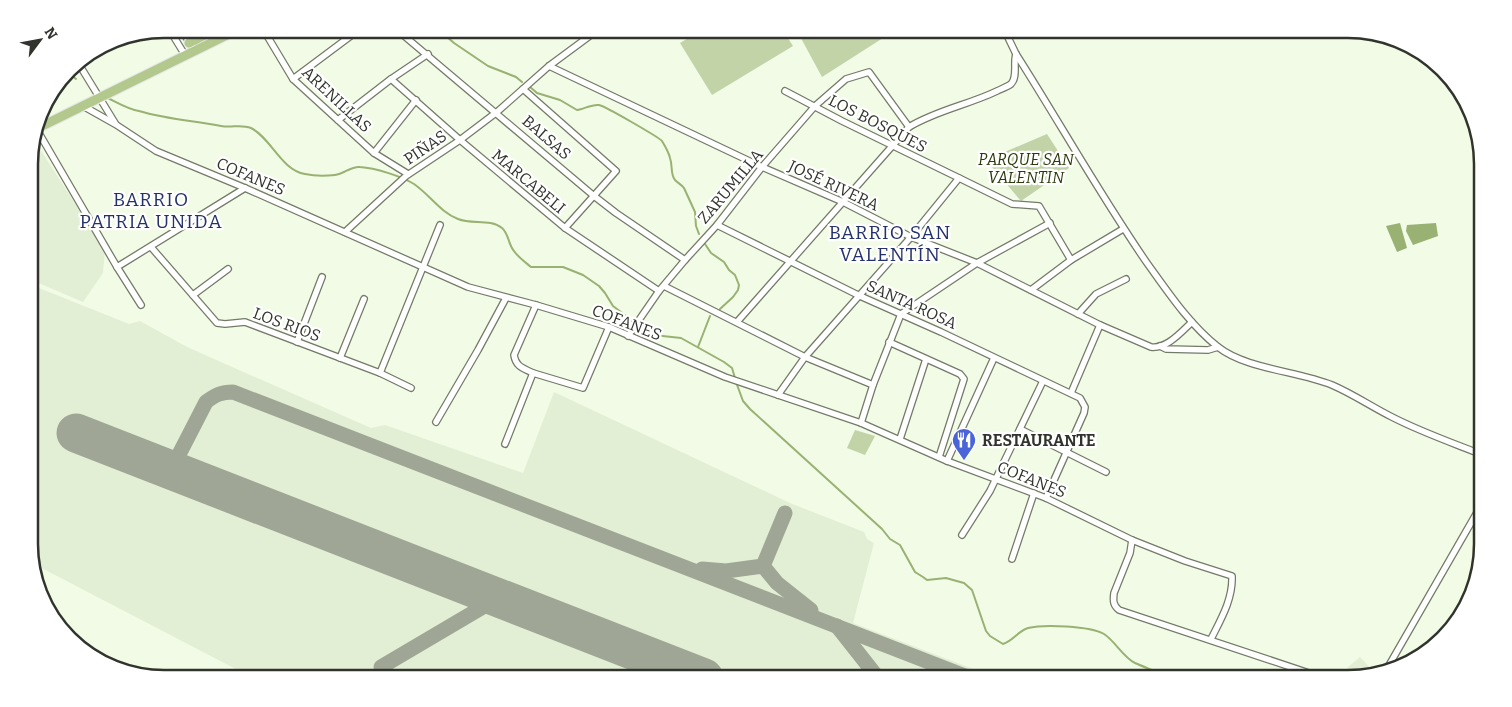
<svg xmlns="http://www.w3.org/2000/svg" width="1512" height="707" viewBox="0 0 1512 707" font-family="Bitter,serif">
  <rect width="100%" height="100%" fill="#f2fbe6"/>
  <g fill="#e3efd4">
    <path d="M 36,143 L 105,250 L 103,273 L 83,302 L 29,279 L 29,155 L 31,146 Z"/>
    <path d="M 29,284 L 129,324 L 140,321 L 187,347 L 371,428 L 385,425 L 523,473 L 554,392 L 790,503 L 864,532 L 867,539 L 874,543 L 853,623 L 997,678 L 253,678 L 30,562 Z"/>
    <path d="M 1360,657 L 1374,672 L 1357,678 L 1335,678 Z"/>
  </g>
  <g fill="#c1d3a7">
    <path d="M 703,29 L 782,29 L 793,46 L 712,95 L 680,43 Z"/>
    <path d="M 796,29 L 897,29 L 822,77 Z"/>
    <path d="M 1047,134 L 1069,168 L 1021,201 L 986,160 Z"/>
    <path d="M 855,430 L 875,436 L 865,455 L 847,448 Z"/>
  </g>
  <g fill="#99b172">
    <path d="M 1400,223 L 1407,248 L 1397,252 L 1386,226 Z"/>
    <path d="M 1436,223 L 1438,236 L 1413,245 L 1406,231 L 1407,225 Z"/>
  </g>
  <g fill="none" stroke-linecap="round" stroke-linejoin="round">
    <g stroke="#99b172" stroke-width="2">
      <path d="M 428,29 L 435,33 L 446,36 L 454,43 L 488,66 L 516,77 L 522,82"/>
      <path d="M 67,72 L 76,79"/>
      <path d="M 530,87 L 537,93 L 560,100 L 577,110 C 584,109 592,104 599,105 C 605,106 660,138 662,141 C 665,146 669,153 670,158 C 673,166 670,174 675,180 C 678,183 682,185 684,188 L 695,212 L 696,226 L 699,234"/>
      <path d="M 108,98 C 118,103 128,109 139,111 C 166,119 194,121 221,126 C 232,128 241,124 251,128 C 271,138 281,170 305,174 C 314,176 326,176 335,175 C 344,174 351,166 360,167 C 375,168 401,176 414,184 C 430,195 440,212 458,219 C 472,225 490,218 502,228 C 509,234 508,244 514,251 C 518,257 525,262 531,267 L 563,267 L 583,275 L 599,286 L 605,293 L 613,306 L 630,319 L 644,334 L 681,338 L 724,362 L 732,368 L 735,378"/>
      <path d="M 705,244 L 711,253 L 724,262 L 729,270 L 735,275 L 739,285 L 738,290 L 733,297 L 720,309"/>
      <path d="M 698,347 L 710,316"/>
      <path d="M 736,382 L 743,401 L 750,409 L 882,529 L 890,539 L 900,545 L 915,572 L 923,577 L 927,580 L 946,578 L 953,580 L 964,583 L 972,590 L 986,631 L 990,636 L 1003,644 C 1013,641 1018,631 1028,628 C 1044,624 1090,626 1104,634 C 1115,641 1123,657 1135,663 C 1146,668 1159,672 1170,678"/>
    </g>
    <g stroke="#9fa696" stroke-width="15">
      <path d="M 171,470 L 206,402 C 215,395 221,392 233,392 L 970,678"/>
      <path d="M 763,566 L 785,513"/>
      <path d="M 702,569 L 726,571 L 763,566 L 777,583 L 811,610"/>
      <path d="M 837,626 L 878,678"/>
      <path d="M 381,667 L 498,598"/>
    </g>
    <path stroke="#9fa696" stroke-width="39" d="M 76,433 L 704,678"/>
    <g stroke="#737a68" stroke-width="8">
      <g id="street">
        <path d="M 169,29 L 185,55"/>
        <path d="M 181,29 L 195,51"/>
        <path d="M 263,29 L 293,79 L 374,153 L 408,174"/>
        <path d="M 396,29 L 594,196 L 616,213 L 685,260"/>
        <path d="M 1004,29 L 1016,54 C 1060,123 1100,195 1147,263 C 1168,292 1189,324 1218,347 C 1246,369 1297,371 1332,385 C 1353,394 1372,407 1392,417 C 1421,432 1453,443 1483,455"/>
        <path d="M 77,61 L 115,123"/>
        <path d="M 549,66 L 762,167 L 843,202 L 911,237 L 977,263 L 1100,325 L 1151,347 C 1167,349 1181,332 1192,322"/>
        <path d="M 293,79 L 360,29"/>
        <path d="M 391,79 L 460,140 L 565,228 L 659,291"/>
        <path d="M 523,89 L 616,171 L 565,228"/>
        <path d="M 785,91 L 842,121 L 959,178"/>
        <path d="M 83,106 L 115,124 L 156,151 L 245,188 L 468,287 L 536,305 L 609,327 L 725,377 L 861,423 L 947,461 L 1046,498 L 1132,540 L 1185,561 L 1232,576 C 1233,599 1221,619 1211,639"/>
        <path d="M 338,120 L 391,79 L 428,54"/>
        <path d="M 36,128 L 117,267"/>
        <path d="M 374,153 L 416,100"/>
        <path d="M 717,225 L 860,296 L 941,332 L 1080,398 L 1085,407 L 1084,413 L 1046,498"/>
        <path d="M 345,232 L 406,176 L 460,140 L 497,112 L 549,66 L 599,29"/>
        <path d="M 151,247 L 217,323 L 225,324 L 245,322 L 380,373 L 411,388"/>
        <path d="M 664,286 L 805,357 L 873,385"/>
        <path d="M 1031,290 L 1071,260 L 1123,229"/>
        <path d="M 193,295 L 228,269"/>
        <path d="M 141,305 L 117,267 L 245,188"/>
        <path d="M 1078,314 L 1096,294 L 1126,279"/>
        <path d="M 737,322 L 909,127 C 937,110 968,105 997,91 C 1001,89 1007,87 1011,84 C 1018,77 1013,63 1016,54"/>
        <path d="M 628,336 L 659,291 L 685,260 L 717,225 L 762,167 L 815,106 L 846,79 L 869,72 L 909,127"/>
        <path d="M 297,342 L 322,277"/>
        <path d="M 889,342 L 960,374 L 964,379 L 939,457"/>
        <path d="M 1160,346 L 1166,349 L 1208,350 L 1218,347"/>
        <path d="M 340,358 L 364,299"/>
        <path d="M 380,373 L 440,225"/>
        <path d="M 533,373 C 523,368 516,367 514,355 L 536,305"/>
        <path d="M 1071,393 L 1100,325"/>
        <path d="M 778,395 L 805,357 L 911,237 L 959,178 L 1012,204 L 1039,206 L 1071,260"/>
        <path d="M 436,422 L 478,350 L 506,298"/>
        <path d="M 861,423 L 873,385 L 901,314 L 977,263 L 1050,223"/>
        <path d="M 1020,429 L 1106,472"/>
        <path d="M 900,439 L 926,359"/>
        <path d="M 505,444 L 533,373 L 583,388 L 609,327"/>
        <path d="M 947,461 L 994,358"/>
        <path d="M 962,535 L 990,491 L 1043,381"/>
        <path d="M 1132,540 L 1130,553 L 1114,593 C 1113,601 1113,605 1119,610 L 1324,678"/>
        <path d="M 1012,559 L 1034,493"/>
        <path d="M 1388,667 L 1483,502"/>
      </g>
    </g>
    <g stroke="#e6e7e6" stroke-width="11">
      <g id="primary">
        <path d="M 189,43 L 216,29"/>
        <path d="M 36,129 L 239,29"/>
      </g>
    </g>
    <use href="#street" stroke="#fff" stroke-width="5.5"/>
    <use href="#primary" stroke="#b3c88c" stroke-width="9"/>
  </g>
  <defs>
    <g id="restaurant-pin" transform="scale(1.25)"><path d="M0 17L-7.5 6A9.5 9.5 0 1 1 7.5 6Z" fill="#4b65d9" stroke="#fff"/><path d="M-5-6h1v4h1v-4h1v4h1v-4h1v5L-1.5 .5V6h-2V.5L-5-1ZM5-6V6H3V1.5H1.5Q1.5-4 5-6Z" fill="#fff"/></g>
  </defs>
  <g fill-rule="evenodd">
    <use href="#restaurant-pin" x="964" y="440"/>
  </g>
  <g text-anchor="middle" stroke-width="4.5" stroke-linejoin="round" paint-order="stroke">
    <g font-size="16" fill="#30342c" stroke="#fff">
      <text transform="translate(337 99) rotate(43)" y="6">ARENILLAS</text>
      <text transform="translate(878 123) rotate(27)" y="6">LOS BOSQUES</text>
      <text transform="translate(547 137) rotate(41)" y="6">BALSAS</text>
      <text transform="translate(425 147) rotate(-34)" y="6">PIÑAS</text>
      <text transform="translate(251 176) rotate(23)" y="6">COFANES</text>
      <text transform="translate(529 181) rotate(40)" y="6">MARCABELI</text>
      <text transform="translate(834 185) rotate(25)" y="6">JOSÉ RIVERA</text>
      <text transform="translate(730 186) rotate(-50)" y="6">ZARUMILLA</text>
      <text transform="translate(912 304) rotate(24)" y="6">SANTA ROSA</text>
      <text transform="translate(627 322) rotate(21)" y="6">COFANES</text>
      <text transform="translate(287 324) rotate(20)" y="6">LOS RIOS</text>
      <text transform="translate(1032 479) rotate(22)" y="6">COFANES</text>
    </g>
    <g font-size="16" font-style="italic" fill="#2b3a0b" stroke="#fff">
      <text x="1026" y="165">PARQUE SAN<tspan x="1026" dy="18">VALENTIN</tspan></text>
    </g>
    <g font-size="16" font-weight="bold" fill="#30342c" stroke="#fff" text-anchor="start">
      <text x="982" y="446">RESTAURANTE</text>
    </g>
    <g font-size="19" letter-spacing="1" fill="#24326a" stroke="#fff">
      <text x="151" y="206">BARRIO<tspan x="151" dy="22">PATRIA UNIDA</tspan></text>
      <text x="890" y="239">BARRIO SAN<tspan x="890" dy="22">VALENTÍN</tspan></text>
    </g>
  </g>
  <path d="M0 0H1512V707H0ZM164 38H1348A126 126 0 0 1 1474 164V544A126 126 0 0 1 1348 670H164A126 126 0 0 1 38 544V164A126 126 0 0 1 164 38Z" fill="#fff" fill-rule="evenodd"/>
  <path fill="none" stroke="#30342c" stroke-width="2.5" d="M164 38H1348A126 126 0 0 1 1474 164V544A126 126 0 0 1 1348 670H164A126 126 0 0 1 38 544V164A126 126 0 0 1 164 38Z"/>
  <g transform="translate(40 40) rotate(58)" stroke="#ffffff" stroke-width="4" paint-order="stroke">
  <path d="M0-4L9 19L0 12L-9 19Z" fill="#30342c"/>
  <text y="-8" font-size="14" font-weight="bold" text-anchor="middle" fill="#30342c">N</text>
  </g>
</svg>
